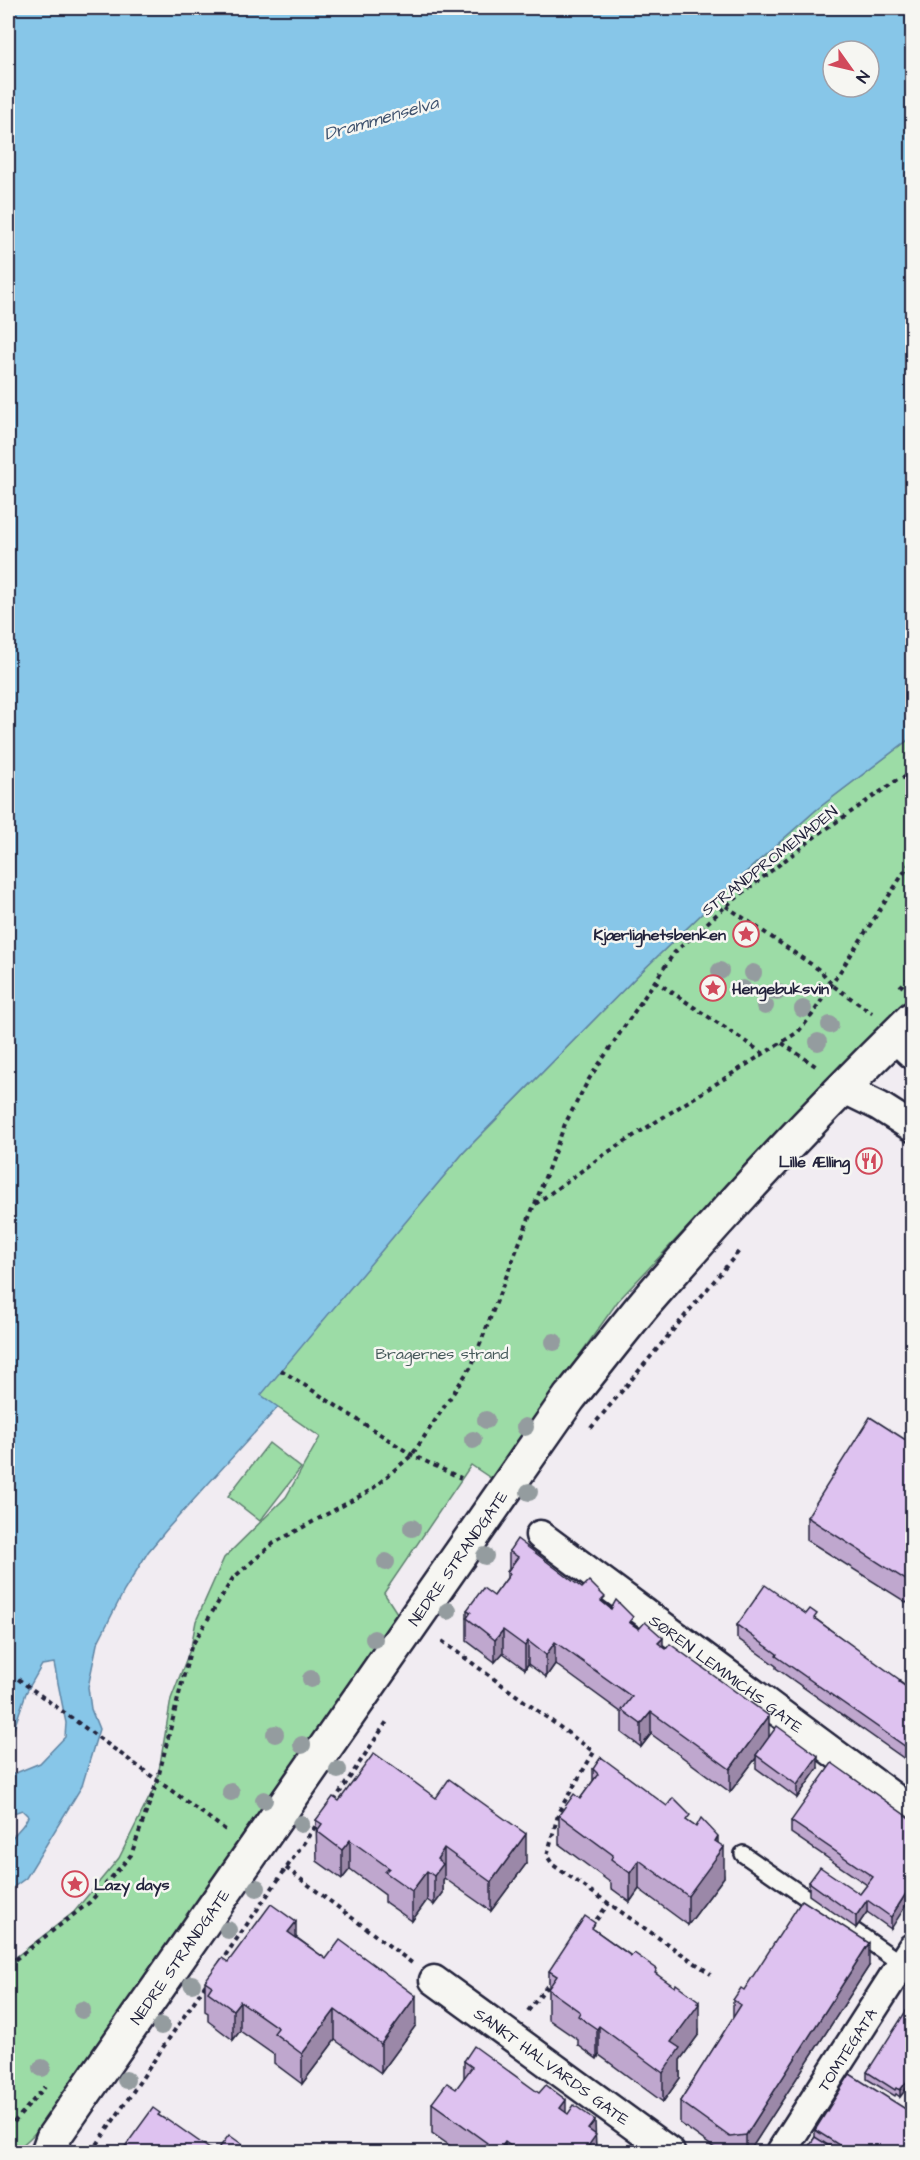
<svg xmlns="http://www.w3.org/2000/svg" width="920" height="2160" viewBox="0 0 920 2160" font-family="'Architects Daughter',sans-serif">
  <rect width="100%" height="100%" fill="#f1ecf2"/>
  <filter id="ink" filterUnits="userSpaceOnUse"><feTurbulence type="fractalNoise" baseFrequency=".0167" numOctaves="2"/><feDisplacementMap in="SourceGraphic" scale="12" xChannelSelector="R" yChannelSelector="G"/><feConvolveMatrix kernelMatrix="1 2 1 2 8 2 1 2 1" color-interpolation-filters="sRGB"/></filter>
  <g filter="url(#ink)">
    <g fill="#9cdca6" stroke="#5f7f70" stroke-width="1.5">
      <path d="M 912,737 L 912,996 L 810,1097 L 618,1301 L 492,1479 L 471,1465 L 384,1593 L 397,1613 L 59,2105 C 48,2117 24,2151 8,2152 L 8,1963 L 74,1912 L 119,1858 L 157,1782 L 171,1699 L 191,1647 L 196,1621 L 224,1558 L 286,1497 L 320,1437 L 260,1395 L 464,1152 L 638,975 L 737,880 L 816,810 Z"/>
      <path d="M 269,1443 L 301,1468 L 260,1521 L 228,1496 Z"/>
    </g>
    <path fill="#87c6e8" stroke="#5f84a3" stroke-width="1.5" fill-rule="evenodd" d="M 8,8 L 912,8 L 912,737 L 816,810 L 737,880 L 638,975 L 464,1152 L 261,1395 L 278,1407 L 168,1528 L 148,1552 L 124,1591 L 97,1644 L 88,1687 L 91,1709 L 99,1729 L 82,1786 L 26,1878 L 8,1891 C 7,1879 4,1853 9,1843 C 13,1833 25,1827 28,1816 L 22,1810 L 8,1815 L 8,1773 L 11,1775 L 40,1763 L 65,1737 L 66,1723 L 54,1663 L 42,1665 L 26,1693 L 8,1746 ZM 833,51 L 869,51 L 869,87 L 833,87 Z"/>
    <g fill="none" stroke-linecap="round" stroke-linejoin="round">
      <g stroke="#22223b" stroke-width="20">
        <path id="service" d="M 743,1854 L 902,1964"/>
      </g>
      <g stroke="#22223b" stroke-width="33">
        <g id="minor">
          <path d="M 894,1037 L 912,1054"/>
          <path d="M 842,1088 L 879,1106 L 912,1127"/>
          <path id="s1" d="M 540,1535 L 912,1811"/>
          <path id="s2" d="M 434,1980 L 670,2152"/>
          <path id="s3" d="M 781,2152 L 912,1948"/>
        </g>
      </g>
      <g stroke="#22223b" stroke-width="38">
        <g id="tertiary">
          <path id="s4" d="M 48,2152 L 53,2138 L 569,1398 C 595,1366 620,1333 646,1302 C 731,1204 820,1109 912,1019"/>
        </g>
      </g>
      <g stroke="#22223b" stroke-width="4" stroke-dasharray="4.5 4.5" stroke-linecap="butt">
        <path d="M 726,906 L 821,971 L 832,985 L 872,1013"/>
        <path d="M 655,981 L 764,1054"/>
        <path d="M 900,987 L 912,975"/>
        <path d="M 782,1043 L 817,1067"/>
        <path d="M 535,1204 L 565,1124 L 589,1079 L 674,953 L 726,906 L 816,836 L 896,781 L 912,774"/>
        <path d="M 281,1370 L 412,1455 L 461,1478"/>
        <path d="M 591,1428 L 740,1250"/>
        <path d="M 442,1641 L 594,1752 L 559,1811 L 547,1856 L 553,1865 L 711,1974"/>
        <path d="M 18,1679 L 227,1831"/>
        <path d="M 334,1801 L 388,1720"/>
        <path d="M 286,1868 L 412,1963"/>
        <path d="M 591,1927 L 609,1903"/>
        <path d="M 220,1963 L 317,1824"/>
        <path d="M 8,1965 L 90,1902 L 131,1855 L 157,1782 L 191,1647 L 233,1578 L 274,1543 L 371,1490 L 412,1455 L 472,1365 L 534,1205 L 605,1154 L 798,1032 L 812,1015 L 912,860"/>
        <path d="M 528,2011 L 551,1981"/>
        <path d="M 8,2129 L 45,2087"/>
        <path d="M 92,2152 L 206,1984"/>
      </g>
      <use href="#service" stroke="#f6f6f2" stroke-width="15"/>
      <use href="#minor" stroke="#f6f6f2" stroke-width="28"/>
      <use href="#tertiary" stroke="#f6f6f2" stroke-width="33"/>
    </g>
    <g fill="#949c9f">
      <circle cx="720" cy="971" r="9"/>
      <circle cx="753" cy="973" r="9"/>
      <circle cx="743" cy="989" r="9"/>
      <circle cx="777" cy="992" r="9"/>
      <circle cx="765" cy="1006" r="9"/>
      <circle cx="803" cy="1009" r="9"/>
      <circle cx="830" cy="1025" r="9"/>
      <circle cx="818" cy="1042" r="9"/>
      <circle cx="554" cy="1342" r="9"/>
      <circle cx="486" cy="1420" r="9"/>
      <circle cx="525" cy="1427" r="9"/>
      <circle cx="473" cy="1440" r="9"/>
      <circle cx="529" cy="1492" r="9"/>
      <circle cx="412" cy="1528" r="9"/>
      <circle cx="485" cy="1556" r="9"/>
      <circle cx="386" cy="1562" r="9"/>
      <circle cx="448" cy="1611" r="9"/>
      <circle cx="374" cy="1639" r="9"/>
      <circle cx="311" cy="1679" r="9"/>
      <circle cx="275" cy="1734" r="9"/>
      <circle cx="302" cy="1745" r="9"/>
      <circle cx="338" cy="1770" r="9"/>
      <circle cx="231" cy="1792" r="9"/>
      <circle cx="264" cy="1800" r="9"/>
      <circle cx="301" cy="1824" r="9"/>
      <circle cx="257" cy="1888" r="9"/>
      <circle cx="228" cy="1930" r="9"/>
      <circle cx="192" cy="1984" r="9"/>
      <circle cx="82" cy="2010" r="9"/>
      <circle cx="161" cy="2026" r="9"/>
      <circle cx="42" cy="2068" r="9"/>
      <circle cx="126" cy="2080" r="9"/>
    </g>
    <g fill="#bfa7ce" stroke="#22223b" stroke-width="1.5">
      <path d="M 912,1444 L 912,1606 L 807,1540 L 807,1517 Z"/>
      <path d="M 509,1551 L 582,1588 L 605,1604 L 663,1646 L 769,1736 L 818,1768 L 797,1798 L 756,1768 L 756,1758 L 730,1792 L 651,1734 L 641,1747 L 622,1733 L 622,1713 L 555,1664 L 546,1677 L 528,1664 L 525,1669 L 503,1653 L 495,1662 L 467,1641 L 467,1610 L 494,1596 L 507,1578 L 507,1572 L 509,1569 Z"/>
      <path d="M 806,1614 L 817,1620 L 912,1691 L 912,1764 L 776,1668 L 776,1666 L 737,1638 L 737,1625 Z"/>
      <path d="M 593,1769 L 690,1823 L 718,1843 L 724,1877 L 688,1925 L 639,1889 L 630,1902 L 611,1888 L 611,1883 L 559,1844 L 559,1815 L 580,1799 L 593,1781 Z"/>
      <path d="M 339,1801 L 526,1864 L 491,1911 L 444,1878 L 443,1880 L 443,1893 L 434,1905 L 427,1900 L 412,1921 L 385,1902 L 385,1895 L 350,1869 L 342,1879 L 317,1861 L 316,1820 Z"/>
      <path d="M 912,1820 L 891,1929 L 867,1912 L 856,1928 L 809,1895 L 809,1882 L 860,1894 L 867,1885 L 791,1833 L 791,1821 Z"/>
      <path d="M 595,1930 L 657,1974 L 699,2030 L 699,2034 L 680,2060 L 680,2078 L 663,2102 L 599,2055 L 597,2059 L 578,2045 L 578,2040 L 548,2019 L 548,1989 L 549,1987 L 549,1971 Z"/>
      <path d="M 296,1937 L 416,2025 L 381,2073 L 335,2040 L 302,2084 L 274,2063 L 274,2055 L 240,2031 L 233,2040 L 208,2021 L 208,2013 L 205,2011 L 205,1981 L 228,1962 Z"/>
      <path d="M 869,1966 L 749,2152 L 720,2152 L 680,2123 L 680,2101 L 733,2018 L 733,2000 L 744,1990 Z"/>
      <path d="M 912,2015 L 912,2082 L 900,2097 L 896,2094 L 895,2096 L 867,2079 L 867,2072 Z"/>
      <path d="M 464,2061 L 566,2113 L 595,2134 L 596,2152 L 459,2152 L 432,2133 L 432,2103 L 456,2089 L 464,2079 Z"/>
      <path d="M 815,2130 L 912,2152 L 805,2152 L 815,2137 Z"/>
    </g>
    <g fill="#9b88a8" stroke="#22223b" stroke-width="1.5">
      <path d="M 503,1630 L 503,1653 L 495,1662 L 495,1640 Z"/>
      <path d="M 663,1638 L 663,1661 L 658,1643 Z"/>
      <path d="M 528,1641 L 528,1664 L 525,1669 L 525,1646 Z"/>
      <path d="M 555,1642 L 555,1664 L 546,1677 L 546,1655 Z"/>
      <path d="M 651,1712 L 651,1734 L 641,1747 L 641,1724 Z"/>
      <path d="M 769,1716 L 769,1739 L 756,1755 L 756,1758 L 730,1792 L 730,1769 Z"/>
      <path d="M 818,1756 L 818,1768 L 797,1798 L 797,1785 Z"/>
      <path d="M 526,1834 L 526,1864 L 491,1911 L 491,1882 Z"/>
      <path d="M 718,1836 L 718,1855 L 724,1847 L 724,1877 L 688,1925 L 688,1896 Z"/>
      <path d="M 350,1840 L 350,1869 L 342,1879 L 342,1850 Z"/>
      <path d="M 444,1848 L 444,1878 L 443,1880 L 443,1893 L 434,1905 L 434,1876 L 437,1859 Z"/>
      <path d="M 639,1860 L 639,1889 L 630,1902 L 630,1873 Z"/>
      <path d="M 427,1871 L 427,1900 L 412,1921 L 412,1891 Z"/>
      <path d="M 912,1884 L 912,1896 L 891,1929 L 891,1917 Z"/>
      <path d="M 867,1900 L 867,1912 L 856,1928 L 856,1916 Z"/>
      <path d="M 296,1922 L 296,1952 L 288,1932 Z"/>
      <path d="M 869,1943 L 869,1966 L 749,2152 L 746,2152 L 746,2135 Z"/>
      <path d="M 416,1996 L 416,2025 L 381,2073 L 381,2044 Z"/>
      <path d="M 240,2001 L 240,2031 L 233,2040 L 233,2010 Z"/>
      <path d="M 699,2001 L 699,2034 L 680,2060 L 680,2078 L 663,2102 L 663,2073 L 671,2042 Z"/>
      <path d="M 335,2010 L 335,2040 L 302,2084 L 302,2054 Z"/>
      <path d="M 599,2026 L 599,2055 L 597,2059 L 597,2029 Z"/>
      <path d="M 912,2075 L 912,2081 L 900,2097 L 900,2090 Z"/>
      <path d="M 566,2100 L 566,2129 L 560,2108 Z"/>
      <path d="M 595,2120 L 596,2152 L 584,2152 L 588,2129 Z"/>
      <path d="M 505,2142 L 505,2152 L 498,2152 Z"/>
    </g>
    <g fill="#dec2f0" stroke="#22223b" stroke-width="1.5">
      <path d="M 870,1417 L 912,1444 L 912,1584 L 807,1517 Z"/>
      <path d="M 517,1539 L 582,1588 L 589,1581 L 605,1597 L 601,1601 L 611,1609 L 616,1600 L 633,1617 L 629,1622 L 639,1629 L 645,1622 L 663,1638 L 658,1643 L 666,1649 L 670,1644 L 769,1716 L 730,1769 L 651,1712 L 641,1724 L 622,1710 L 632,1697 L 555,1642 L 546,1655 L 528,1641 L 525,1646 L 503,1630 L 495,1640 L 467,1618 L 471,1612 L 467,1610 L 483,1588 L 494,1596 L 510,1574 L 507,1572 L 518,1557 L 509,1551 Z"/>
      <path d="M 765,1585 L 806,1614 L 810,1609 L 817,1614 L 814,1618 L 900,1680 L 899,1682 L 912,1691 L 912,1751 L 776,1656 L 777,1654 L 737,1625 Z"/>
      <path d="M 777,1726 L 818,1756 L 797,1785 L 756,1755 Z"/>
      <path d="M 374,1753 L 436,1798 L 449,1779 L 526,1834 L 491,1882 L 444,1848 L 437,1859 L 443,1864 L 434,1876 L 427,1871 L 412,1891 L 385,1872 L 389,1868 L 350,1840 L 342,1850 L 317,1831 L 322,1824 L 316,1820 L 333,1797 L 339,1801 Z"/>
      <path d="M 601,1757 L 667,1806 L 673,1798 L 690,1815 L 686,1820 L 696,1827 L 701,1818 L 718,1836 L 715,1841 L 724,1847 L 688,1896 L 639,1860 L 630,1873 L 611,1859 L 613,1855 L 559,1815 L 574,1794 L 580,1799 L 598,1774 L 593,1769 Z"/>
      <path d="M 832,1763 L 912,1820 L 912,1884 L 891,1917 L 867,1900 L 856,1916 L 809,1882 L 820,1867 L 860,1894 L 873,1877 L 791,1821 Z"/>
      <path d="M 802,1900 L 869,1943 L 746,2135 L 730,2137 L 680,2101 L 741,2005 L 733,2000 L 741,1988 L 744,1990 Z"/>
      <path d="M 271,1904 L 296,1922 L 288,1932 L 326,1959 L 340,1940 L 416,1996 L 381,2044 L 335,2010 L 302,2054 L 274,2033 L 278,2028 L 240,2001 L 233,2010 L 208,1992 L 212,1986 L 205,1981 L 222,1958 L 228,1962 Z"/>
      <path d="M 585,1916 L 595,1923 L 592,1928 L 631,1956 L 634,1953 L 657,1969 L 655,1973 L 675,1987 L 676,1984 L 699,2001 L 697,2003 L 699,2004 L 671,2042 L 680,2048 L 663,2073 L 599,2026 L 597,2029 L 578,2016 L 580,2012 L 548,1989 L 557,1976 L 549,1971 Z"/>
      <path d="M 906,2011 L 912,2015 L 912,2075 L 900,2090 L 896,2088 L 895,2090 L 867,2072 Z"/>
      <path d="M 474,2046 L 539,2093 L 546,2085 L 566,2100 L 560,2108 L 568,2114 L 574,2105 L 595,2120 L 588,2129 L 596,2135 L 584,2152 L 519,2152 L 505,2142 L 498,2152 L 491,2152 L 484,2147 L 487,2143 L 432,2103 L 447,2083 L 456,2089 L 472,2067 L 464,2061 Z"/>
      <path d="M 850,2074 L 912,2113 L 912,2152 L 850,2152 L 815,2130 Z"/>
      <path d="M 153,2108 L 160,2113 L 158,2115 L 166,2120 L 167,2119 L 214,2152 L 121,2152 Z"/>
      <path d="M 229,2135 L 253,2152 L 216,2152 Z"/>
      <path d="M 815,2137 L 839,2152 L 805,2152 Z"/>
    </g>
  </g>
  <defs>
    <g id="sight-ring" transform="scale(1.35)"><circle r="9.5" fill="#f6f6f2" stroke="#d1495b" stroke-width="1.5"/><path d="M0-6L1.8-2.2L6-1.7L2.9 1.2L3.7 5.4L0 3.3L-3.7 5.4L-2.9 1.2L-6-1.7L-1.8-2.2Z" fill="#d1495b"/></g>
    <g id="restaurant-ring" transform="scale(1.35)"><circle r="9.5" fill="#f6f6f2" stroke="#d1495b" stroke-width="1.5"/><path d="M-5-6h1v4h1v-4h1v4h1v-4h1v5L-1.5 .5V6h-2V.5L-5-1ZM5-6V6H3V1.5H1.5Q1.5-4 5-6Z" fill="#d1495b"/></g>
  </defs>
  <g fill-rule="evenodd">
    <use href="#sight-ring" x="746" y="934"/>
    <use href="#sight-ring" x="713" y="988"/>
    <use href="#restaurant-ring" x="869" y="1161"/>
    <use href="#sight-ring" x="75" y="1884"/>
  </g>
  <g text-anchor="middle" stroke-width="5" stroke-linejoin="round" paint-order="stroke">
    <g font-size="16" fill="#22223b" stroke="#f6f6f2">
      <text transform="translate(769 860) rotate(-38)" y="6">STRANDPROMENADEN</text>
      <text dy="6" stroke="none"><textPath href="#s4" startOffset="722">NEDRE STRANDGATE</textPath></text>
      <text dy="6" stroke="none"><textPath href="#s1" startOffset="232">SØREN LEMMICHS GATE</textPath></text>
      <text dy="6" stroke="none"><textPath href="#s4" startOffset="236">NEDRE STRANDGATE</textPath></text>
      <text dy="6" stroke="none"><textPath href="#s3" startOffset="122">TOMTEGATA</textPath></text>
      <text dy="6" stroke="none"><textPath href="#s2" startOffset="146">SANKT HALVARDS GATE</textPath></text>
    </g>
    <g font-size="16" font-weight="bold" fill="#22223b" stroke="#f6f6f2" text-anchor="end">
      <text x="726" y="940">Kjærlighetsbenken</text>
      <text x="732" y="994" text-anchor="start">Hengebuksvin</text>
      <text x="850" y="1167">Lille Ælling</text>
      <text x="94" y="1890" text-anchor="start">Lazy days</text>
    </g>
    <g font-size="16" fill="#475a5b" stroke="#f6f6f2">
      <text x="442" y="1359">Bragernes strand</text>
    </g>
    <g font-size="18" font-style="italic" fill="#40536f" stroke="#f6f6f2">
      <text transform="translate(381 118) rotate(-16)" y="6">Drammenselva</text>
    </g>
  </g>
  <rect width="920" height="2160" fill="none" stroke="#f6f6f2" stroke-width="30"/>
  <rect x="15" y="15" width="890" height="2130" fill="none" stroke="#22223b" stroke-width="2" filter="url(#ink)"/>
  <g transform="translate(851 69) rotate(124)"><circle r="28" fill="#f6f6f2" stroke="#a1a1a9" stroke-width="1.5"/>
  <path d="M0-4.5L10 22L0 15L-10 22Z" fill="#d1495b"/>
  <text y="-9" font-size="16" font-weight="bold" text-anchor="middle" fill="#22223b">N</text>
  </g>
</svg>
